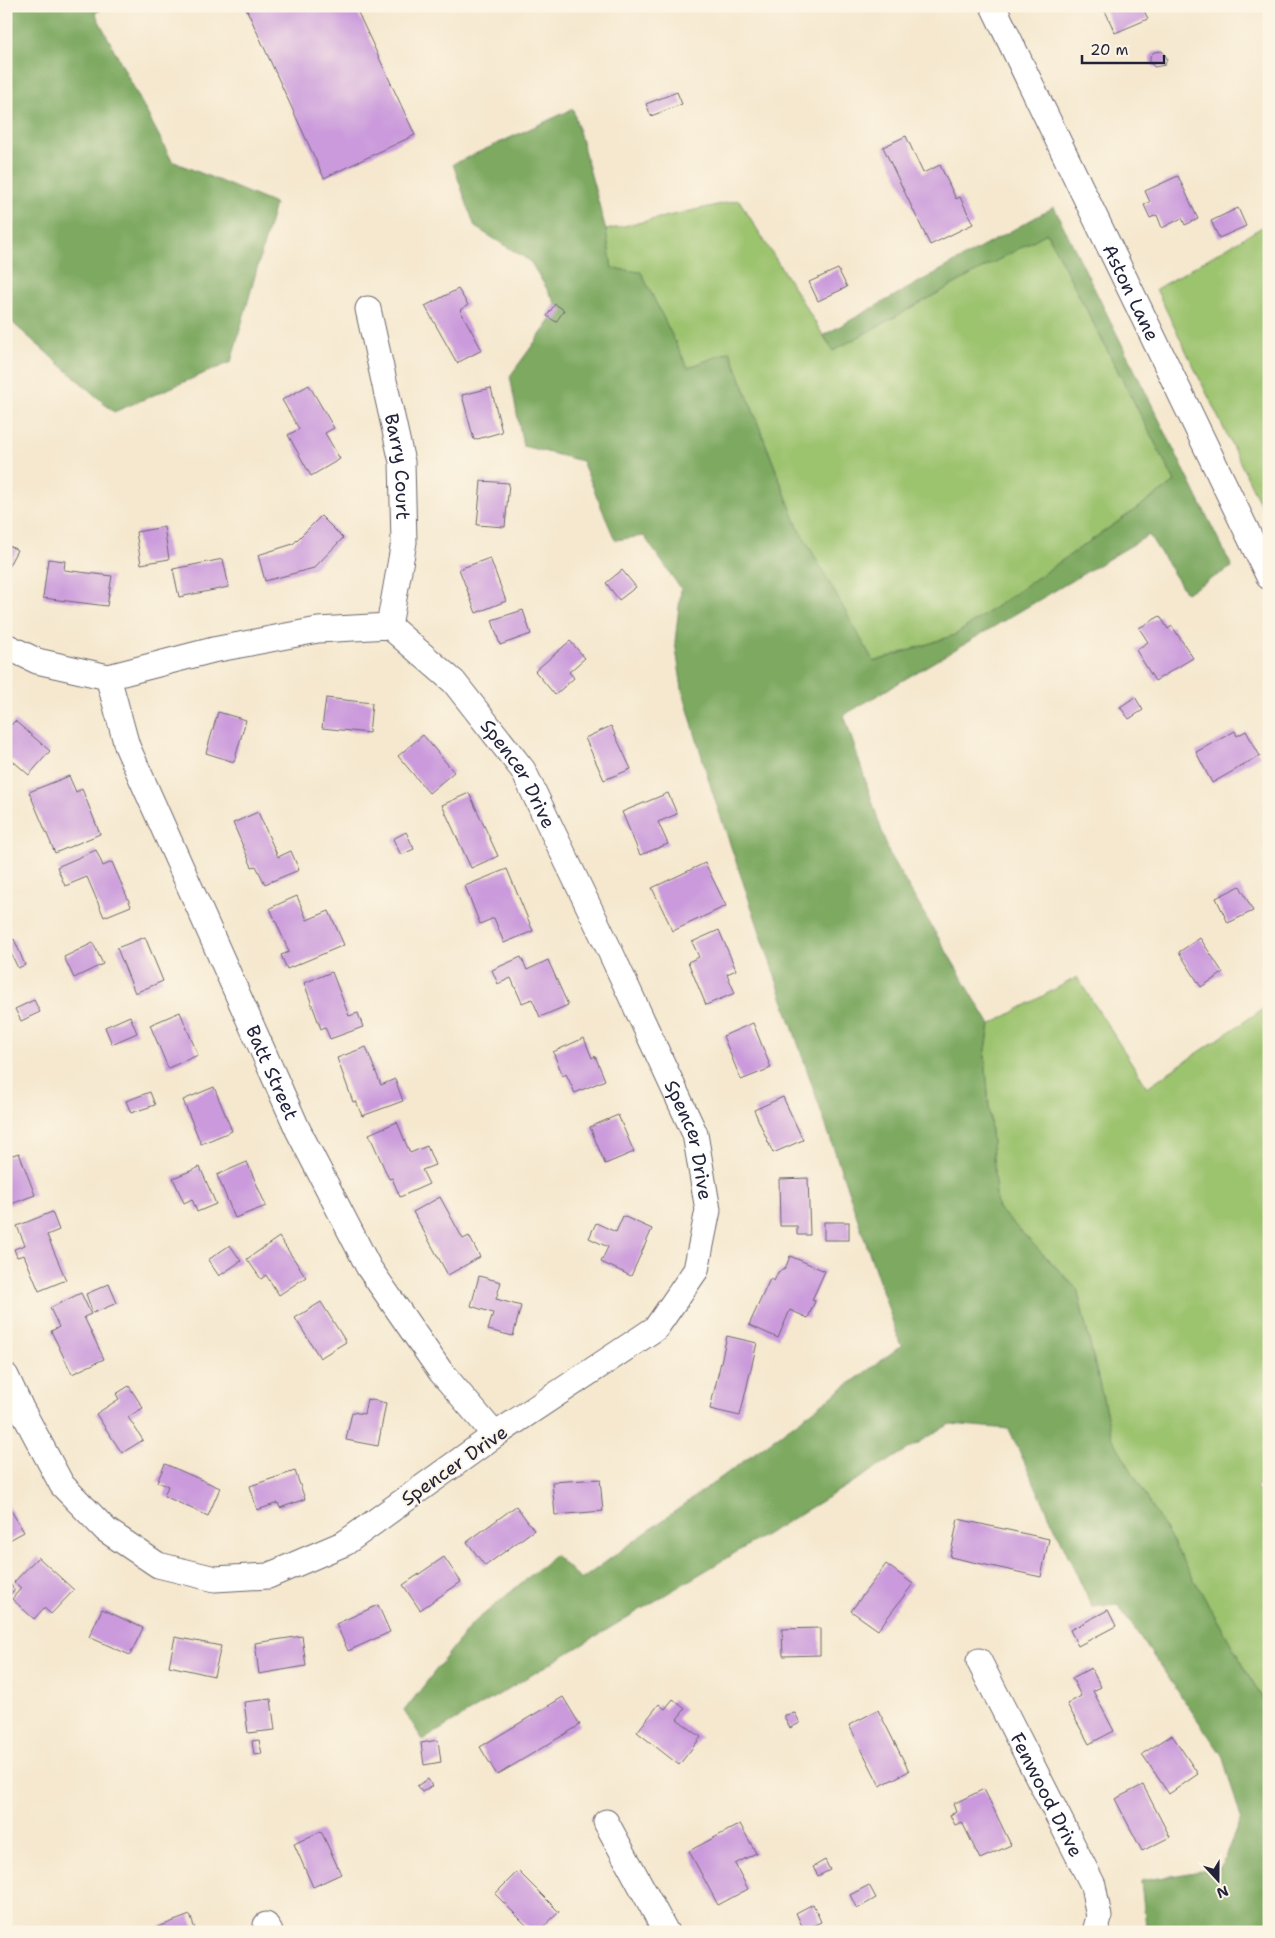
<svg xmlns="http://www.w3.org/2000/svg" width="1275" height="1938" viewBox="0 0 1275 1938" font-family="'Shantell Sans',sans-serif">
  <rect width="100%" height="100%" fill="#fcf5e5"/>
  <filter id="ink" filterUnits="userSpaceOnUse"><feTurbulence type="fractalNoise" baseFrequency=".02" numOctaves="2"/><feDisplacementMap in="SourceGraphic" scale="10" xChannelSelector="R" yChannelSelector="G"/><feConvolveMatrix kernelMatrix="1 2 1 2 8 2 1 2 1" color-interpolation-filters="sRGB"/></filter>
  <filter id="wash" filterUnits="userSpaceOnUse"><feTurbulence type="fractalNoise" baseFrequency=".0096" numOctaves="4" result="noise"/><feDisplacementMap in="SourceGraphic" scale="20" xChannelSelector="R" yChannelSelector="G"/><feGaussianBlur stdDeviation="1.12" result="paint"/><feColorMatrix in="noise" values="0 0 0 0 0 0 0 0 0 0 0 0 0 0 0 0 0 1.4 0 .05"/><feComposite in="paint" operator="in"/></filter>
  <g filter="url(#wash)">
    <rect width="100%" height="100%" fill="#f5e8cf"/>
    <g fill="#9cc36e" stroke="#5f7254">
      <path d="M 739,200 L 833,351 L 1047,233 L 1175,482 L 955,635 L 873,662 L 797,525 L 730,351 L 688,368 L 641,273 L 612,269 L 606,230 Z"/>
      <path d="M 1269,223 L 1269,522 L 1156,289 Z"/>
      <path d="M 1077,977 L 1147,1087 L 1269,1005 L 1269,1480 L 1256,1487 L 1269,1512 L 1269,1710 L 1112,1437 L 1077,1289 L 997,1207 L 985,1056 L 990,1025 Z"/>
    </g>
    <g fill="#7da961" stroke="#50664e">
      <path d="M 6,6 L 107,6 L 95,13 L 172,161 L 275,204 L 231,362 L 114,412 L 6,317 Z"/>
      <path d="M 573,109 L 606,230 L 612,268 L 641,272 L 688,368 L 730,351 L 797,525 L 874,662 L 955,635 L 1175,482 L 1047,233 L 833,351 L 824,335 L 1054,207 L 1232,567 L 1186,593 L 1149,535 L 844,715 L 890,856 L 990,1025 L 985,1056 L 997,1207 L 1077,1289 L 1112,1437 L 1269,1710 L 1269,1932 L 1223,1932 L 1223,1927 L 1146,1927 L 1141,1881 L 1220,1868 L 1241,1818 L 1222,1755 L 1118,1605 L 1092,1607 L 1009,1429 L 950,1424 L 423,1740 L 404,1711 L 471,1625 L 555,1555 L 581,1580 L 901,1346 L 712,791 L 682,689 L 675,642 L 681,589 L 644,536 L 615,540 L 582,461 L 523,446 L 510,376 L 559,309 L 530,261 L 475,227 L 453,164 Z"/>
    </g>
    <g id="blocks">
      <g fill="#ca9adc">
        <path d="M 245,6 L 355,6 L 415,135 L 324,178 Z"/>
        <path d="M 1103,6 L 1142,6 L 1148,19 L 1115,33 Z"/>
        <path d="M 1162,51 L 1167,58 L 1165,65 L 1154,67 L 1150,62 L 1150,56 L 1154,52 Z"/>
        <path d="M 677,92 L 682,104 L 651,116 L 646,104 Z"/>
        <path d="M 906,136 L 923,173 L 940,165 L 956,199 L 960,197 L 973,224 L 930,245 L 883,147 Z"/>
        <path d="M 1178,176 L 1198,219 L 1185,225 L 1182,218 L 1162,228 L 1157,215 L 1150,218 L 1144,205 L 1150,202 L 1145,191 Z"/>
        <path d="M 1238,208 L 1246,226 L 1219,238 L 1211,221 Z"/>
        <path d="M 838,269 L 847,287 L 818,301 L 809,282 Z"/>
        <path d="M 458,289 L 468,305 L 460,310 L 482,350 L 457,363 L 425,306 Z"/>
        <path d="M 555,304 L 564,310 L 556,322 L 547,316 Z"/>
        <path d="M 309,385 L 334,428 L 325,433 L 340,459 L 311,476 L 288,435 L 299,429 L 282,400 Z"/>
        <path d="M 491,388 L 502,432 L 474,440 L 462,395 Z"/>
        <path d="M 481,481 L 509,483 L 505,527 L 477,525 Z"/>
        <path d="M 321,516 L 343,538 L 314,568 L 265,581 L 258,555 L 293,544 Z"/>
        <path d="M 164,527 L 169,559 L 141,564 L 136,532 Z"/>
        <path d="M 6,544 L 17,550 L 6,571 Z"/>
        <path d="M 490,558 L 506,601 L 476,613 L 459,569 Z"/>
        <path d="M 48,559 L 65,561 L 64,570 L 112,576 L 107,606 L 43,598 Z"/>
        <path d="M 223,559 L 229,587 L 179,597 L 173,569 Z"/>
        <path d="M 622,570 L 636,587 L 619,600 L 606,583 Z"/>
        <path d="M 523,610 L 531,634 L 500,645 L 492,620 Z"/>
        <path d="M 1160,616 L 1168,629 L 1172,626 L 1193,658 L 1155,681 L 1136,650 L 1148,642 L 1139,628 Z"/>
        <path d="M 570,641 L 585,658 L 569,672 L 574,678 L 555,695 L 535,671 Z"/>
        <path d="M 1135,697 L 1143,710 L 1129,719 L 1120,707 Z"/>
        <path d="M 326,698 L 372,703 L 369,733 L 322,728 Z"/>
        <path d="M 218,712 L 246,720 L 234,762 L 206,753 Z"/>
        <path d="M 15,721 L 50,751 L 29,775 L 6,755 L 6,728 L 7,729 Z"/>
        <path d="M 611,726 L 631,769 L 604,780 L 585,738 Z"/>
        <path d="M 1235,731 L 1237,736 L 1246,731 L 1260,756 L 1212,783 L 1196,752 Z"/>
        <path d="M 423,735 L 454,772 L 429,793 L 398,756 Z"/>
        <path d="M 69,776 L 76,792 L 82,789 L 100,834 L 55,853 L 29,792 Z"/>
        <path d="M 469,793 L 498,856 L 471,868 L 442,805 Z"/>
        <path d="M 668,793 L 677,814 L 658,822 L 668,844 L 640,855 L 622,812 Z"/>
        <path d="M 258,812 L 278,857 L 291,851 L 299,870 L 265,884 L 256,866 L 252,867 L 233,823 Z"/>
        <path d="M 406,832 L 414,849 L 401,855 L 393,839 Z"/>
        <path d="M 96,850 L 103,866 L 112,862 L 131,906 L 104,917 L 87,877 L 65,886 L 57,867 Z"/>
        <path d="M 705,863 L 726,906 L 673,931 L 652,888 Z"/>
        <path d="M 507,869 L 533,931 L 504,943 L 494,918 L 480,924 L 465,886 Z"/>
        <path d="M 1240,886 L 1253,911 L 1228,923 L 1216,898 Z"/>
        <path d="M 297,896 L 307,920 L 329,911 L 344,945 L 287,969 L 281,955 L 289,952 L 270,908 Z"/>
        <path d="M 719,930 L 736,970 L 727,974 L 735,993 L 706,1005 L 688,962 L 699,957 L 692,942 Z"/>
        <path d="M 145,937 L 163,981 L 135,993 L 117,948 Z"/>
        <path d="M 1200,938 L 1223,973 L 1201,987 L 1179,952 Z"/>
        <path d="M 14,939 L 25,965 L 18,968 L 6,943 Z"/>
        <path d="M 93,943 L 103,964 L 74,978 L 64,957 Z"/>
        <path d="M 521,957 L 527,970 L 548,960 L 568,1005 L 540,1017 L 532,999 L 522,1003 L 511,978 L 498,984 L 492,970 Z"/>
        <path d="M 332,972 L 349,1016 L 358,1013 L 363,1027 L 330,1039 L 325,1027 L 321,1029 L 304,983 Z"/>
        <path d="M 34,1000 L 40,1012 L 21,1021 L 15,1009 Z"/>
        <path d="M 180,1012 L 198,1055 L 168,1068 L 150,1025 Z"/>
        <path d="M 130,1016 L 137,1033 L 112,1044 L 105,1027 Z"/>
        <path d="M 753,1023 L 771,1068 L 741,1080 L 723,1036 Z"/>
        <path d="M 584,1038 L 592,1058 L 595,1056 L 605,1080 L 575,1093 L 566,1074 L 563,1076 L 553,1052 Z"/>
        <path d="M 366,1047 L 381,1085 L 395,1079 L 403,1101 L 362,1116 L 356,1101 L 353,1102 L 337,1058 Z"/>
        <path d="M 214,1087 L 232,1131 L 201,1144 L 183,1100 Z"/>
        <path d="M 150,1092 L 155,1105 L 131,1113 L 126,1101 Z"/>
        <path d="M 783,1097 L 803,1140 L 773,1153 L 754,1110 Z"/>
        <path d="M 618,1115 L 634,1152 L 605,1164 L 590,1127 Z"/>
        <path d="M 397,1122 L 410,1153 L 427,1146 L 435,1165 L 422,1170 L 429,1184 L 400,1197 L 392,1178 L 389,1179 L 369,1134 Z"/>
        <path d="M 19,1153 L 35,1195 L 6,1206 L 6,1157 Z"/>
        <path d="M 247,1162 L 266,1206 L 235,1218 L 217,1175 Z"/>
        <path d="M 200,1167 L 216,1204 L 197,1212 L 192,1199 L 184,1203 L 173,1178 Z"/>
        <path d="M 808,1178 L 810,1235 L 797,1235 L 797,1226 L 780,1226 L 779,1179 Z"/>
        <path d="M 440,1197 L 463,1239 L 469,1236 L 480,1257 L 448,1275 L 413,1212 Z"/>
        <path d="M 52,1212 L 59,1230 L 47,1235 L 66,1280 L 39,1291 L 24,1255 L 17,1257 L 14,1249 L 25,1245 L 17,1226 Z"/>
        <path d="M 623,1216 L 652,1229 L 631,1276 L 601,1262 L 608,1247 L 589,1238 L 596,1223 L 616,1232 Z"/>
        <rect x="824" y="1222" width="25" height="18"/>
        <path d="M 279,1237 L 306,1277 L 279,1295 L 266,1275 L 261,1279 L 247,1259 Z"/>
        <path d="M 230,1245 L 241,1261 L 219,1276 L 208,1260 Z"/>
        <path d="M 790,1256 L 825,1271 L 812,1300 L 815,1301 L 808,1318 L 790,1310 L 778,1338 L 749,1325 L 770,1279 L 774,1281 L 778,1272 L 785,1269 Z"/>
        <path d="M 479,1276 L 501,1282 L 496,1299 L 521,1306 L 513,1336 L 488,1330 L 493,1313 L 471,1306 Z"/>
        <path d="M 109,1284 L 117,1303 L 93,1313 L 86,1294 Z"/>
        <path d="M 81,1293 L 91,1314 L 84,1317 L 104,1359 L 72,1374 L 51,1331 L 59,1327 L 50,1308 Z"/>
        <path d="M 321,1302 L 346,1342 L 320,1358 L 295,1318 Z"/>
        <path d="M 727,1336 L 757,1343 L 740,1416 L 710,1409 Z"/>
        <path d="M 129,1386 L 143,1408 L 128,1417 L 143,1440 L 122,1453 L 96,1414 L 119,1399 L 116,1394 Z"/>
        <path d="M 367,1399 L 386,1403 L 378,1446 L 346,1440 L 352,1412 L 364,1414 Z"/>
        <path d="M 165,1464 L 220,1488 L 208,1516 L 164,1496 L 168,1486 L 157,1482 Z"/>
        <path d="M 295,1471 L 305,1499 L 280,1508 L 278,1503 L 257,1510 L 250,1486 Z"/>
        <path d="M 600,1479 L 603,1511 L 555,1515 L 552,1482 Z"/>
        <path d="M 6,1502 L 24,1532 L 6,1542 Z"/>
        <path d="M 516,1506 L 534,1530 L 485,1566 L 467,1542 Z"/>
        <path d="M 958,1519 L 1049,1539 L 1041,1577 L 950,1557 Z"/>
        <path d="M 38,1557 L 74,1590 L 51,1614 L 44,1608 L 34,1619 L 12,1599 L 21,1588 L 14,1582 Z"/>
        <path d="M 444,1557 L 461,1582 L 420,1610 L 403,1585 Z"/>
        <path d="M 886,1564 L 913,1584 L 878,1630 L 851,1611 Z"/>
        <path d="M 6,1579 L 15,1590 L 6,1596 Z"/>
        <path d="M 378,1605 L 390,1632 L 348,1651 L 336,1624 Z"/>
        <path d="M 102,1609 L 143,1628 L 130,1655 L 89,1637 Z"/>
        <path d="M 1108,1610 L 1116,1626 L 1078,1646 L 1070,1630 Z"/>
        <path d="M 820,1628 L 820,1655 L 783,1656 L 782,1629 Z"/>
        <path d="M 302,1636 L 306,1666 L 259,1674 L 255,1643 Z"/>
        <path d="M 175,1637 L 221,1646 L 214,1676 L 169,1666 Z"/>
        <path d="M 1091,1668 L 1101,1687 L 1093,1691 L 1114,1731 L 1089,1744 L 1067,1704 L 1081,1696 L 1072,1678 Z"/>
        <path d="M 563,1697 L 580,1725 L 497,1775 L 480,1747 Z"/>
        <path d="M 271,1699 L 275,1730 L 248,1733 L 244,1702 Z"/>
        <path d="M 673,1699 L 685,1709 L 677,1719 L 701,1737 L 679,1765 L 637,1732 L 659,1704 L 665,1709 Z"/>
        <path d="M 878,1710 L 909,1771 L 880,1786 L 849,1725 Z"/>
        <path d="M 795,1713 L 800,1723 L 790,1728 L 785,1719 L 785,1715 Z"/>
        <path d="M 1172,1735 L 1198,1774 L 1169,1794 L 1142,1754 Z"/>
        <path d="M 259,1740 L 262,1754 L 254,1755 L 252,1741 Z"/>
        <path d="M 438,1740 L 441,1762 L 424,1765 L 421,1743 Z"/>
        <path d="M 428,1779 L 432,1786 L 422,1792 L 417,1786 Z"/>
        <path d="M 1143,1785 L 1170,1837 L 1142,1851 L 1115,1799 Z"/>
        <path d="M 984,1789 L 1011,1845 L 980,1859 L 962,1822 L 955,1825 L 950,1815 L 956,1812 L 953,1804 Z"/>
        <path d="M 740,1824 L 756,1853 L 735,1864 L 748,1889 L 718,1905 L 689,1851 Z"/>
        <path d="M 321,1831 L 341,1874 L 313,1887 L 294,1844 Z"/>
        <path d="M 825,1860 L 830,1870 L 818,1876 L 813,1867 Z"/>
        <path d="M 518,1871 L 559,1912 L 538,1932 L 533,1932 L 495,1894 Z"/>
        <path d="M 869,1885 L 876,1898 L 857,1909 L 850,1895 Z"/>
        <path d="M 813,1904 L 821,1922 L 804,1930 L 796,1913 Z"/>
        <path d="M 190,1915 L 196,1932 L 160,1932 L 158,1927 Z"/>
      </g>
    </g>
  </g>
  <g filter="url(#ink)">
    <use href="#blocks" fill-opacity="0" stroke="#6c676f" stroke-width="1"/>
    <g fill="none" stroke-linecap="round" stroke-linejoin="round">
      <g stroke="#6c676f" stroke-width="27">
        <g id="street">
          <path id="s1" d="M 993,6 L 1269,577"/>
          <path id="s2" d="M 368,309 L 402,462 L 404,542 L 389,626"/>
          <path id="s3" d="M 6,646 L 37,661 L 108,677 L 213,650 L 318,630 L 389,626 L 454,682 L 523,770 L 610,951 L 695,1134 L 708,1210 L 696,1270 L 656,1328 L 495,1435 L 345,1543 L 268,1576 L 215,1579 L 158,1565 L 106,1530 L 62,1485 L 21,1408 L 6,1376"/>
          <path id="s4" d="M 108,677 L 127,746 L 298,1130 L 369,1268 L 441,1372 L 495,1435"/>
          <path id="s5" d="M 979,1661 L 1093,1885 L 1099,1917 L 1095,1932"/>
          <path d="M 606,1822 L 666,1932"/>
          <path d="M 266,1925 L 270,1932"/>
        </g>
      </g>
      <use href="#street" stroke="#fff" stroke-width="25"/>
    </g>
  </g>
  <g text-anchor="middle" stroke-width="4" stroke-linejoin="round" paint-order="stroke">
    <g font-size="19" fill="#22223b" stroke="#fcf5e5">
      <text dy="7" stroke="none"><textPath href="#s1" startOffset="318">Aston Lane</textPath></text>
      <text dy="7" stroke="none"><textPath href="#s2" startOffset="161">Barry Court</textPath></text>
      <text dy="7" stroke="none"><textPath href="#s3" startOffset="592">Spencer Drive</textPath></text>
      <text dy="7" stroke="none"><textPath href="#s4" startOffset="429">Batt Street</textPath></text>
      <text dy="7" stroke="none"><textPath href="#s3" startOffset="998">Spencer Drive</textPath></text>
      <text transform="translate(454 1465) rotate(-35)" y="7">Spencer Drive</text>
      <text dy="7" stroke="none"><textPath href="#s5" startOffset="150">Fenwood Drive</textPath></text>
    </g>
  </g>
  <rect width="1275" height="1938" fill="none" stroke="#fcf5e5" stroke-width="25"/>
  <g transform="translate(1218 1880) rotate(159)" stroke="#fcf5e5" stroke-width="4" paint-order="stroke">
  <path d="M0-4L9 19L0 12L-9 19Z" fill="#22223b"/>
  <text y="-8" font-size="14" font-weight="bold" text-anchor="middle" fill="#22223b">N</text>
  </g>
  <path d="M1082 55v8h82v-8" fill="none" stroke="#22223b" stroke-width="2.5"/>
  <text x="1090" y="55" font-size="15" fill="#22223b" stroke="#fcf5e5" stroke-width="4" paint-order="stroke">20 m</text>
</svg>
